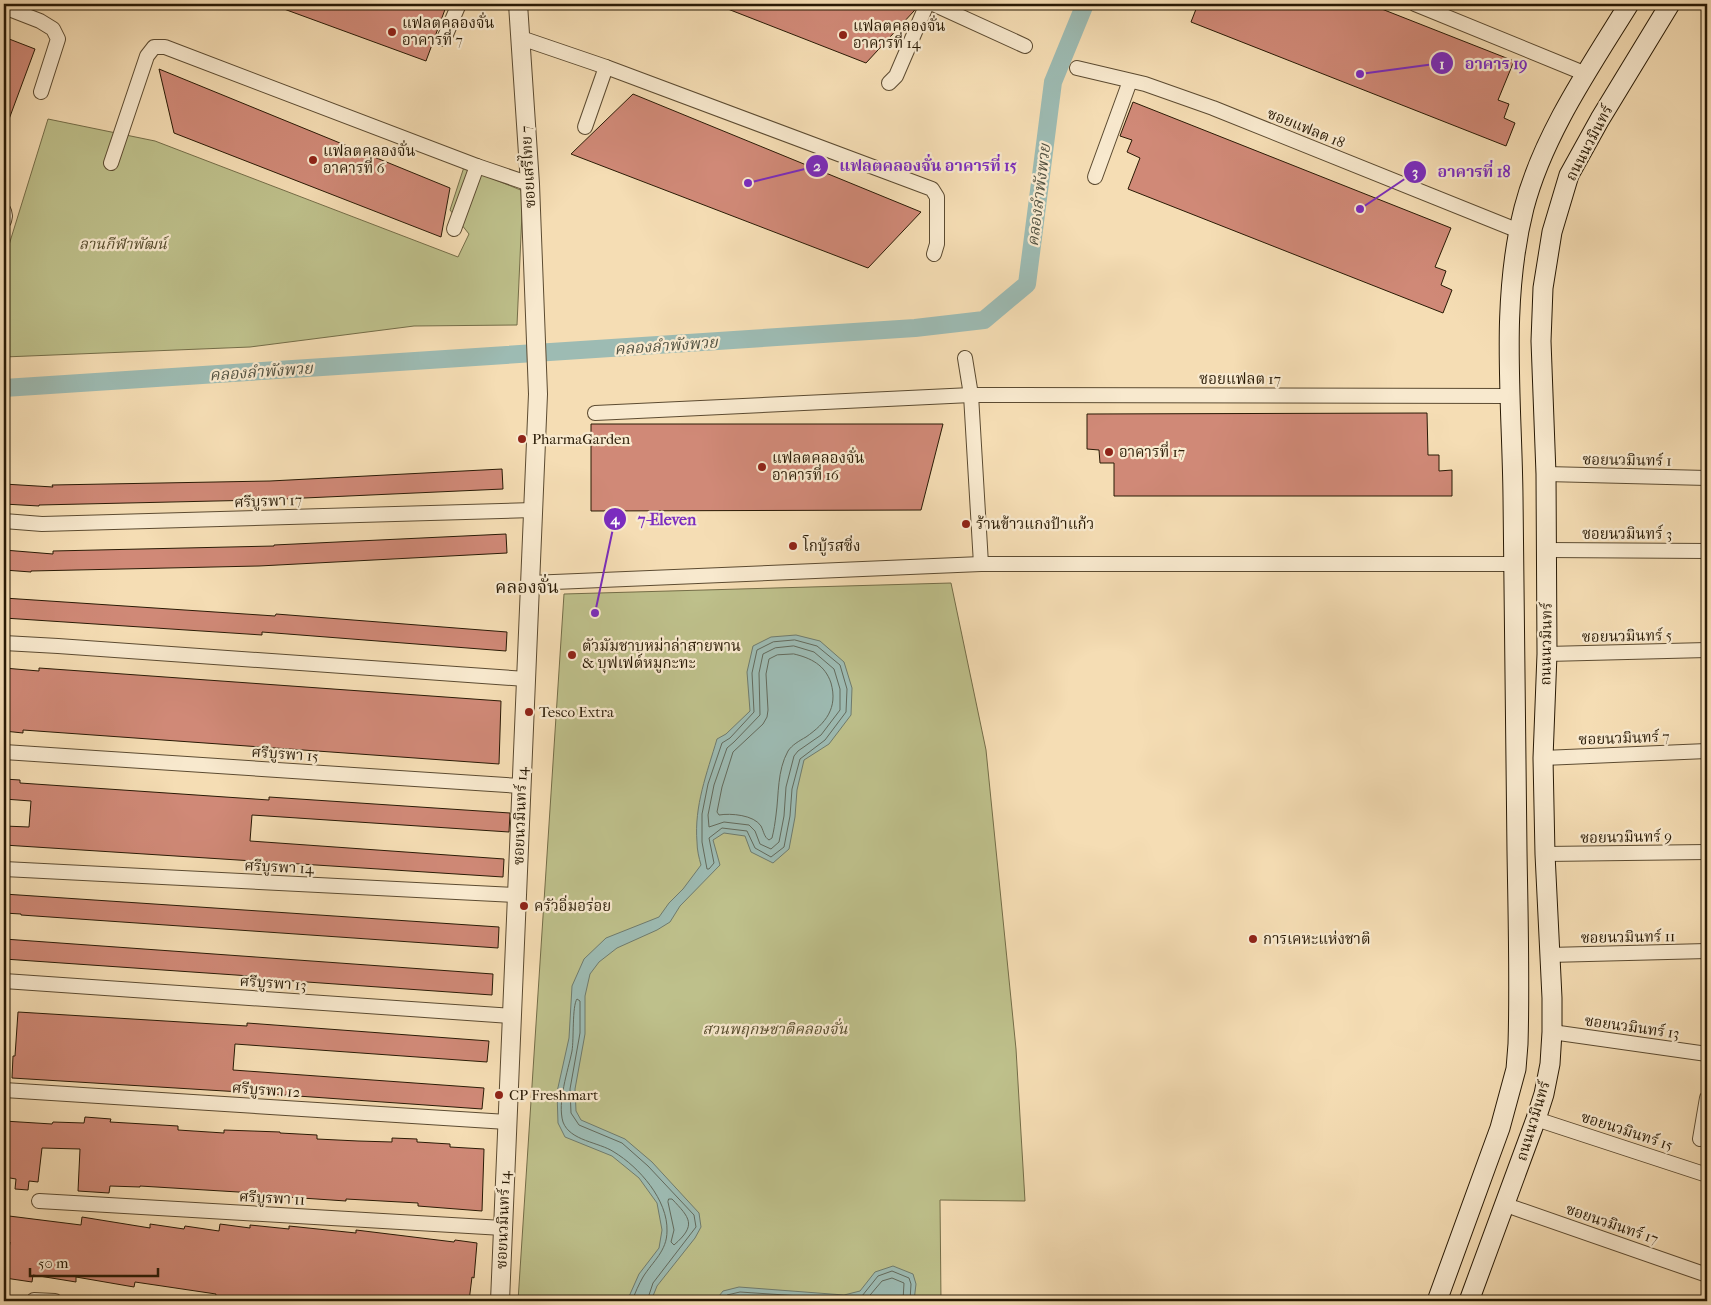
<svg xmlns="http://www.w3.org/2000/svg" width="1711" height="1305" viewBox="0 0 1711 1305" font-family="'IM FELL French Canon','Noto Serif Thai',serif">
  <rect width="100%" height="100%" fill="#f5ddb4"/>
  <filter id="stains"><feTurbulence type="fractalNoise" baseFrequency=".004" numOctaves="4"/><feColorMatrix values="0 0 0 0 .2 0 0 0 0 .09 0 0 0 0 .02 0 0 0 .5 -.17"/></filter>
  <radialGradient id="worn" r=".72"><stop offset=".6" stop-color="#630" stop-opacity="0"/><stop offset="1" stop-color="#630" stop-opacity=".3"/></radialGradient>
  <g fill="#bec08b" stroke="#746d48">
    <path d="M 48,119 L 155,141 L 458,257 L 469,234 L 450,210 L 464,167 L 523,191 L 517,325 L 414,326 L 250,347 L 4,357 L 4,261 Z"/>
    <path d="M 951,583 L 986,750 L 1016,1049 L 1025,1201 L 940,1200 L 941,1301 L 518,1301 L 564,594 Z"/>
  </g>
  <g fill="#9dbbb3" stroke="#6f7b6d">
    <path d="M 796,635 L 820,641 L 844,662 L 852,688 L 851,715 L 829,744 L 804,760 L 797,790 L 795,817 L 789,849 L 773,863 L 751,852 L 745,836 L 724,833 L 713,840 L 720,865 L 680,906 L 670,922 L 657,930 L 617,948 L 599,962 L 590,974 L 585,996 L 585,1034 L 575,1089 L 576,1111 L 581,1120 L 625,1139 L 652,1162 L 699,1213 L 701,1227 L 695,1238 L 657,1286 L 651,1301 L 627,1301 L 639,1274 L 659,1248 L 662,1230 L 657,1203 L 639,1178 L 612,1156 L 565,1137 L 558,1123 L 557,1092 L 569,1038 L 572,986 L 584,959 L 606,938 L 659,917 L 669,903 L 683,889 L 701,865 C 699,858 697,850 697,842 C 694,806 707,773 717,739 L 726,734 L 750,711 L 747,672 L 753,646 L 771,637 Z"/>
    <path d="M 893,1266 L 913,1274 L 916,1284 L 914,1301 L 715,1301 L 723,1291 L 739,1287 L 844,1295 L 860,1291 L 875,1272 Z"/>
  </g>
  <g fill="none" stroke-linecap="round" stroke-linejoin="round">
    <g stroke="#636a5c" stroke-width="1">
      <path d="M 795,640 L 817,646 L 840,665 L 847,689 L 846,712 L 825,740 L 800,759 L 792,789 L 790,816 L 784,847 L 771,857 L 755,848 L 747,831 L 722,828 L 709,838 L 714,863 L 709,869 L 707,869 L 702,842 L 702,814 L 708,784 L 722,743 L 730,738 L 754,712 L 752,673 L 757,650 L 773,642 Z"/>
      <path d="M 794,646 L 814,652 L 834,669 L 840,689 L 840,710 L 821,735 L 798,751 L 794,756 L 786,787 L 784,816 L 779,842 L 771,849 L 760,844 L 755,831 L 749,825 L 724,822 L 709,827 L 708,815 L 714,785 L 727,748 L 734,742 L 760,715 L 759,673 L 763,654 L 775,648 Z"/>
      <path d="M 794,654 C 811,658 825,665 831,683 C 838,708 826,723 806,737 C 799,741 792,745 788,751 C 777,771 779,794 776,815 C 775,823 774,830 772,838 L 769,840 C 764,837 764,832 761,826 C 754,815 731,813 719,815 L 717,812 L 722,787 L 733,752 L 763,724 L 767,717 L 768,710 L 766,674 L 769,659 L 777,655 Z"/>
      <path d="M 669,1199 L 672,1199 C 690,1218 697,1225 674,1245 L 671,1242 L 674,1230 L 668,1202 Z"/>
      <path d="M 632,1301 C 635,1293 639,1284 643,1277 C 653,1261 667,1251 667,1231 C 668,1200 639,1167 614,1152 C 599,1142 570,1141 563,1122 C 557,1102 568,1071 572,1051 C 574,1039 572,1006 577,999 L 580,1001 L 580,1033 L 570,1089 L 571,1113 L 579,1125 L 622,1143 L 648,1166 L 694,1215 L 696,1227 L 653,1283 L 647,1301"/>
      <path d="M 722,1301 L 727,1295 L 740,1292 L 845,1299 L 862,1296 L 878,1276 L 892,1271 L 909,1278 L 911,1284 L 910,1301"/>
      <path d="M 865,1301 L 882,1281 L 892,1278 L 904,1283 L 903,1301"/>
    </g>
    <path stroke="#9dbbb3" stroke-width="18" d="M 4,388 L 915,328 L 984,320 L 1027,284 L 1053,82 L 1085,4"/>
  </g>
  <g fill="#d08977" stroke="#291a05">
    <path d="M 274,4 L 447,4 L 426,61 L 273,5 Z"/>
    <path d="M 715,4 L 918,4 L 914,11 L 866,63 Z"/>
    <path d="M 1198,4 L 1369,4 L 1514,61 L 1498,100 L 1509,104 L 1504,118 L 1515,123 L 1506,146 L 1191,22 Z"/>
    <path d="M 4,37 L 35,49 L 5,130 L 4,129 Z"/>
    <path d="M 159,69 L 450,188 L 441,237 L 174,133 Z"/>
    <path d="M 633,94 L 921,212 L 868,268 L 571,154 Z"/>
    <path d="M 1133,102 L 1451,228 L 1435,267 L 1446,271 L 1441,285 L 1452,290 L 1443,313 L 1128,189 L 1140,158 L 1127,152 L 1132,140 L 1120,136 Z"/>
    <path d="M 1427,413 L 1428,455 L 1439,455 L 1439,471 L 1452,470 L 1452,496 L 1114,496 L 1114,463 L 1100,463 L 1099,450 L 1087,449 L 1087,414 Z"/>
    <path d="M 591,424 L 943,424 L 921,510 L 591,511 Z"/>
    <path d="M 502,469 L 503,489 L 260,500 L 39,505 L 39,506 L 4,504 L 4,484 L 53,487 L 52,485 L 270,481 Z"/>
    <path d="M 506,534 L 507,553 L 259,566 L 31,571 L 31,572 L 4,570 L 4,550 L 53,554 L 53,551 L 274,546 L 274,545 Z"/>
    <path d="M 4,598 L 275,616 L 276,614 L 507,632 L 506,651 L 262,632 L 262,635 L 4,618 Z"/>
    <path d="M 4,668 L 39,671 L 39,668 L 501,701 L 499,764 L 23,730 L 23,733 L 4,731 Z"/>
    <path d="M 4,779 L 20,780 L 20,783 L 269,800 L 269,797 L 510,813 L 509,832 L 252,815 L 250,841 L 504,859 L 503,877 L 4,845 L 4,826 L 29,827 L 31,801 L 4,799 Z"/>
    <path d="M 4,894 L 499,927 L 498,948 L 21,915 L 21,914 L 4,913 Z"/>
    <path d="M 4,939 L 493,974 L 492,995 L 250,978 L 250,976 L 4,959 Z"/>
    <path d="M 18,1012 L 247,1026 L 247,1023 L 489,1041 L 487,1062 L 235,1044 L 233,1070 L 484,1088 L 482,1109 L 241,1092 L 12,1078 L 13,1056 L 15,1056 Z"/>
    <path d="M 85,1117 L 111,1119 L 110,1122 L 178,1126 L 178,1130 L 224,1133 L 224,1130 L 280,1132 L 280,1133 L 317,1135 L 317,1139 L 358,1141 L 392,1142 L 392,1138 L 417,1139 L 417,1142 L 450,1144 L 450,1147 L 484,1149 L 482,1211 L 418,1206 L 418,1203 L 346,1199 L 346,1201 L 287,1197 L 287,1195 L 140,1186 L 140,1187 L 110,1186 L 109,1193 L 78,1191 L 80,1149 L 42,1148 L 38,1182 L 29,1181 L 28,1190 L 15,1189 L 16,1179 L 4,1177 L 4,1121 L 52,1124 L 53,1122 L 84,1123 Z"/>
    <path d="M 9,1216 L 81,1225 L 82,1217 L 150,1228 L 150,1224 L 184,1229 L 185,1226 L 219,1231 L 220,1224 L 250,1228 L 250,1225 L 289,1229 L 289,1226 L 356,1233 L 356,1230 L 454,1242 L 455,1240 L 477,1243 L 474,1278 L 472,1277 L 469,1301 L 256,1301 L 239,1299 L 238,1301 L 223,1301 L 215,1300 L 216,1294 L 135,1282 L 134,1287 L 76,1277 L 76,1282 L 33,1275 L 32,1282 L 5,1278 L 10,1242 L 6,1241 Z"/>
  </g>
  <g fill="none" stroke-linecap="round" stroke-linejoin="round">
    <g stroke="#5c4b31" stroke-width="16">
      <g id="minor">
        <path d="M 933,4 L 1025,46"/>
        <path d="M 1415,4 L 1586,74"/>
        <path d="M 4,7 L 40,21 L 53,29 L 58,39 L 41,92"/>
        <path d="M 521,38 L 606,67 L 932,189 L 937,197 L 937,244 L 934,254"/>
        <path d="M 444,39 L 459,4"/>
        <path d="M 1077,68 L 1145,84 L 1213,108 L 1519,231"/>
        <path d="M 889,83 L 896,76 L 927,4"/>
        <path d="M 585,127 L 606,67"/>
        <path d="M 111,163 L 147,56 L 154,47 L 165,47 L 477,166 L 530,184"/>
        <path d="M 1095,177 L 1130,81"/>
        <path d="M 4,211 L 5,216 L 4,221"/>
        <path d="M 454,229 L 477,166"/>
        <path d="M 965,358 L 971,395 L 981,564"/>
        <path d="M 595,413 L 971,395 L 1510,396"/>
        <path d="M 1546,474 L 1707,478"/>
        <path d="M 4,521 L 42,524 L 533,510"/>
        <path d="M 1547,550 L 1707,551"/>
        <path d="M 530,583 L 981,564 L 1514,564"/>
        <path d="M 4,643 L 58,646 L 526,679"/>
        <path d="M 1547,654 L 1707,650"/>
        <path d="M 4,752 L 521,786"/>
        <path d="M 1543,758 L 1707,751"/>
        <path d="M 1545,854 L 1707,852"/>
        <path d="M 4,869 L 517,895"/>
        <path d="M 1549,955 L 1707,951"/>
        <path d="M 4,981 L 512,1016"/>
        <path d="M 1552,1032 L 1707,1054"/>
        <path d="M 4,1090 L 507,1122"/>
        <path d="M 1536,1119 L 1707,1175"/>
        <path d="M 1700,1139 L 1707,1098"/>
        <path d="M 39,1201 L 503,1228"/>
        <path d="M 1506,1205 L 1707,1275"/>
        <path d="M 34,1300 L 55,1301"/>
      </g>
    </g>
    <g stroke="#5c4b31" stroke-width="20">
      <path id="tertiary" d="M 500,1301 L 538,394 L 530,184 L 518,4"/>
    </g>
    <g stroke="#291a05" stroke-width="21">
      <g id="secondary">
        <path d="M 1437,1301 L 1500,1128 L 1516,1069 L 1518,1044 C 1520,980 1518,915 1517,851 C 1516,733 1515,615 1513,497 C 1512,400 1500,303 1524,208 C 1543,135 1590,67 1629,4"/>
        <path d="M 1469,1301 L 1536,1119 L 1544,1094 L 1550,1064 L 1552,1032 L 1552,998 L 1545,854 L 1543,758 L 1547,654 L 1546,474 L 1541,341 L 1543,288 L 1552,232 L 1569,175 L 1600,119 L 1670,4"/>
      </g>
    </g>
    <use href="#minor" stroke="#f8e9ce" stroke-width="14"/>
    <use href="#tertiary" stroke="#f8e9ce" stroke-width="18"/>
    <use href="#secondary" stroke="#f8e9ce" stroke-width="19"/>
  </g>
  <g fill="#8f2418" stroke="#f8e9ce" stroke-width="2">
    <circle cx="392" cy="32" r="5"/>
    <circle cx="843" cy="35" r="5"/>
    <circle cx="313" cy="160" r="5"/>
    <circle cx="522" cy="439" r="5"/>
    <circle cx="1109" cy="452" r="5"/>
    <circle cx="762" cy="467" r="5"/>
    <circle cx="966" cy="524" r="5"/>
    <circle cx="793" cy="546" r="5"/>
    <circle cx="572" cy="655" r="5"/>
    <circle cx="529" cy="712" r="5"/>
    <circle cx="524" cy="906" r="5"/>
    <circle cx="1253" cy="939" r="5"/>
    <circle cx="499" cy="1095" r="5"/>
  </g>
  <g text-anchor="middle" stroke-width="4.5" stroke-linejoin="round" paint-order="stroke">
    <g font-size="15" fill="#291a05" stroke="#f8e9ce" text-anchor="start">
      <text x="402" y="28">แฟลตคลองจั่น<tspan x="402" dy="17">อาคารที่ 7</tspan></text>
      <text x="853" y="31">แฟลตคลองจั่น<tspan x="853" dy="17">อาคารที่ 14</tspan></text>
      <text x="323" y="156">แฟลตคลองจั่น<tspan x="323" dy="17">อาคารที่ 6</tspan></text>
      <text x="532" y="444">PharmaGarden</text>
      <text x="1119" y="457">อาคารที่ 17</text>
      <text x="772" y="463">แฟลตคลองจั่น<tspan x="772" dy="17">อาคารที่ 16</tspan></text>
      <text x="976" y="529">ร้านข้าวแกงป้าแก้ว</text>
      <text x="803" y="551">โกบู้รสซิ่ง</text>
      <text x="582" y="651">ตัวมัมชาบูหม่าล่าสายพาน<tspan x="582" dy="17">&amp; บุฟเฟต์หมูกะทะ</tspan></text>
      <text x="539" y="717">Tesco Extra</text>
      <text x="534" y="911">ครัวอิ่มอร่อย</text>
      <text x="1263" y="944">การเคหะแห่งชาติ</text>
      <text x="509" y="1100">CP Freshmart</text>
    </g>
    <g font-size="15" fill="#291a05" stroke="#f8e9ce">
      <text transform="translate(1306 128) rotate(22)" y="5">ซอยแฟลต 18</text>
      <text transform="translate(1589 143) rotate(-62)" y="5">ถนนนวมินทร์</text>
      <text transform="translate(528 167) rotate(-93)" y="5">ซอยเสรีไทย 7</text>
      <text x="1240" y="384">ซอยแฟลต 17</text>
      <text transform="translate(1627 460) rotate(1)" y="5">ซอยนวมินทร์ 1</text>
      <text transform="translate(268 501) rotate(-2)" y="5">ศรีบูรพา 17</text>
      <text x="1627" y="539">ซอยนวมินทร์ 3</text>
      <text transform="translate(1627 636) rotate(-1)" y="5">ซอยนวมินทร์ 5</text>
      <text transform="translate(1546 644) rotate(-89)" y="5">ถนนนวมินทร์</text>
      <text transform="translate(1624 738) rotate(-2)" y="5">ซอยนวมินทร์ 7</text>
      <text transform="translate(285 754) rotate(4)" y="5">ศรีบูรพา 15</text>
      <text transform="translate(520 816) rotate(-88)" y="5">ซอยนวมินทร์ 14</text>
      <text transform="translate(1626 837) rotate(-1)" y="5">ซอยนวมินทร์ 9</text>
      <text transform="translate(279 867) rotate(3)" y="5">ศรีบูรพา 14</text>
      <text transform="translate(1628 937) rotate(-1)" y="5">ซอยนวมินทร์ 11</text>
      <text transform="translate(273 983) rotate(4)" y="5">ศรีบูรพา 13</text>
      <text transform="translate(1632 1027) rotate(8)" y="5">ซอยนวมินทร์ 13</text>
      <text transform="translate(266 1090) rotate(4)" y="5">ศรีบูรพา 12</text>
      <text transform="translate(1533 1121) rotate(-73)" y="5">ถนนนวมินทร์</text>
      <text transform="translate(1627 1131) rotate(18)" y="5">ซอยนวมินทร์ 15</text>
      <text transform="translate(272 1198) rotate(3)" y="5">ศรีบูรพา 11</text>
      <text transform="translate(503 1220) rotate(-88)" y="5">ซอยนวมินทร์ 14</text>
      <text transform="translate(1612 1224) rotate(19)" y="5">ซอยนวมินทร์ 17</text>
    </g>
    <g font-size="15" font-style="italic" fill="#564c2d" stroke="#f8e9ce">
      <text x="123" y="249">ลานกีฬาพัฒน์</text>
      <text x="775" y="1034">สวนพฤกษชาติคลองจั่น</text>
    </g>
    <g font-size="16" font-style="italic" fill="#525242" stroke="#f8e9ce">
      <text transform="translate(1038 195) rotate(-83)" y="6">คลองลำพังพวย</text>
      <text transform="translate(666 345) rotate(-4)" y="6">คลองลำพังพวย</text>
      <text transform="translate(261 371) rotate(-4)" y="6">คลองลำพังพวย</text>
    </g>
    <g font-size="18" fill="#291a05" stroke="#f8e9ce">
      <text x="527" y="593">คลองจั่น</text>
    </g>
  </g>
  <path fill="none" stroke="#7b2cbf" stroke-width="2" d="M1360 74L1442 63M748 183L817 166M1360 209L1415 172M595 613L615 519"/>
  <g fill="#7b2cbf" stroke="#f8e9ce" stroke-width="2">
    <circle cx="1360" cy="74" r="5"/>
    <circle cx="748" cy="183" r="5"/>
    <circle cx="1360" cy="209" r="5"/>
    <circle cx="595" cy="613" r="5"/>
    <circle cx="1442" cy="63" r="12"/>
    <circle cx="817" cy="166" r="12"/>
    <circle cx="1415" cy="172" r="12"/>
    <circle cx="615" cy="519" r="12"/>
  </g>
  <g font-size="15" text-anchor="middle" font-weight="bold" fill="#fff">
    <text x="1442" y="69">1</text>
    <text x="817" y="171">2</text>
    <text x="1415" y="177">3</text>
    <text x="615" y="524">4</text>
  </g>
  <g font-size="16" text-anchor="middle" font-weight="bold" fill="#7b2cbf" stroke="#f8e9ce" stroke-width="4.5" stroke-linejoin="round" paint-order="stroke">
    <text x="1496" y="69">อาคาร 19</text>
    <text x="928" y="171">แฟลตคลองจั่น อาคารที่ 15</text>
    <text x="1474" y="177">อาคารที่ 18</text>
    <text x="667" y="525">7-Eleven</text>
  </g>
  <rect width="1711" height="1305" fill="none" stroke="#f5ddb4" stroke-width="20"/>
  <rect x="5" y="5" width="1701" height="1295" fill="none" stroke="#291a05" stroke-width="2.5"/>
  <rect x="10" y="10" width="1691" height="1285" fill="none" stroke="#291a05"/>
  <path d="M30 1268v8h128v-8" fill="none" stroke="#291a05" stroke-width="2.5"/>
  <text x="38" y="1268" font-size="15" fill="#291a05" stroke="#f8e9ce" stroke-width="4" paint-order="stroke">50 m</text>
  <rect width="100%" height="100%" filter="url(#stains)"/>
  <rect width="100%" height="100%" fill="url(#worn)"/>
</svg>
